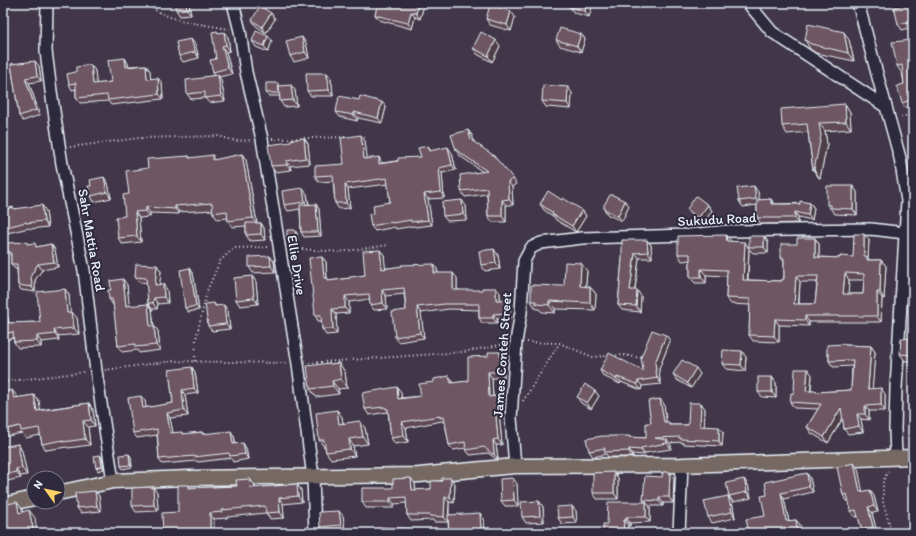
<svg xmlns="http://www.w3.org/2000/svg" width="916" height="536" viewBox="0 0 916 536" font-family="Itim,sans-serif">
  <rect width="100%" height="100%" fill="#423748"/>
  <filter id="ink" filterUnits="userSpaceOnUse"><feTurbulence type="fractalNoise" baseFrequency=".025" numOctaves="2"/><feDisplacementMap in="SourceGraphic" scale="8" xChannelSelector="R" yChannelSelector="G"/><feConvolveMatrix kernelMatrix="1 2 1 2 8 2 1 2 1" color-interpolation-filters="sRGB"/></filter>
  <g filter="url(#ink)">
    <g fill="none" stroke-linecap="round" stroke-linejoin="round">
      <g stroke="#e8f1f8" stroke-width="14">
        <g id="minor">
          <path d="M 47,3 L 46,51 L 51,91 L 62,164 L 84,270 L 96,371 L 113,481"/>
          <path d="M 233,3 L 240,31 L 246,72 L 262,139 L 298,364 L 313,477 L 315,533"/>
          <path d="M 748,3 L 772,32 L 886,107 L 900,158 L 907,201 L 896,388 L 895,429 L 896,457"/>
          <path d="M 858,3 L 886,107"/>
          <path d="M 515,466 L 511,418 L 516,342 L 521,312 L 524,261 L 531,248 L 541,243 L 582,238 L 689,235 L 728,231 L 871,229 L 905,233"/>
          <path d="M 679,533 L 682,465"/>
        </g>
      </g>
      <g stroke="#e8f1f8" stroke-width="17">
        <g id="major">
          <path d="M 58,493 L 113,481 L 189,478 L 419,475 L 515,466 L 682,465 L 913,457"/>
          <path d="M 3,505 L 34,498"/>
        </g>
      </g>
      <g stroke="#e8f1f8" stroke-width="2" stroke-dasharray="1 3" stroke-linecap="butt">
        <path d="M 137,3 C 148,4 155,11 165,15 C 184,23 208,25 229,29"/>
        <path d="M 901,117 L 913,114"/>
        <path d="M 360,137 L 367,137"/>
        <path d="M 272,139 L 346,137"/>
        <path d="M 70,147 L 139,138 L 219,136 L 235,141 L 252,140"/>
        <path d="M 290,248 L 339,252 L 388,245"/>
        <path d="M 527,342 L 559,343 L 593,357 L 622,355 L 642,358"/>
        <path d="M 195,361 L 196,339 L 207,291 L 220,261 L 234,248 L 269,247"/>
        <path d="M 309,363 L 463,352 L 505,344"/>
        <path d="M 105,370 L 173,361 L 286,363"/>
        <path d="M 3,382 L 85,372"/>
        <path d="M 523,401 L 559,344"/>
        <path d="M 888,471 L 883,481 L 883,502 L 892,533"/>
      </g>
      <use href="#minor" stroke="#2f2a3d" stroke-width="11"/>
      <use href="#major" stroke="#766964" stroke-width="14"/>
    </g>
    <g fill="#5f4a54" stroke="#e8f1f8" fill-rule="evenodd">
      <path d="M 189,3 L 191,15 L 180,16 L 176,10 Z"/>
      <path d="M 378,3 L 423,3 L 424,5 L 420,19 L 415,17 L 412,29 L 379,20 L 375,15 Z"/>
      <path d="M 558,3 L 593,3 L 589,17 L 574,13 L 570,7 Z"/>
      <path d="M 870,3 L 889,3 L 873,7 Z"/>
      <path d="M 909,4 L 913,9 L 913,27 L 902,30 L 898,24 Z"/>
      <path d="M 271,13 L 275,19 L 266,33 L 256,26 L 252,20 Z"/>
      <path d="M 515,17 L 511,31 L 490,25 L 486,19 Z"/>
      <path d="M 217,31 L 218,33 L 228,37 L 230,51 L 226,52 L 232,74 L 219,77 L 221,80 L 225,101 L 209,103 L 205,98 L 191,99 L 187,94 L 203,78 L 215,75 L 213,72 L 216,59 Z"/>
      <path d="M 581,34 L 585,39 L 581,52 L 560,46 L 556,40 Z"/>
      <path d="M 805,40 L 849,40 L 854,61 L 816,53 L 810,49 Z"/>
      <path d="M 913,40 L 913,106 L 905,108 L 902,103 L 904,84 L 902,72 L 901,72 L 897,66 Z"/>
      <path d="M 252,41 L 272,41 L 268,52 L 256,47 Z"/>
      <path d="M 306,43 L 309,58 L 294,62 L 290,56 Z"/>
      <path d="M 195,44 L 199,58 L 183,62 L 179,56 Z"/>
      <path d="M 500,46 L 492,62 L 477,54 L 473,48 Z"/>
      <path d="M 125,58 L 129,66 L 146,65 L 150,71 L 150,78 L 162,83 L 163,99 L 111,105 L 108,101 L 80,103 L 76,98 L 76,89 L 72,90 L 69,84 L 76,72 L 91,65 L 95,71 L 96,84 L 111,82 Z"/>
      <path d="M 11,64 L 39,66 L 41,81 L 29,83 L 40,115 L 23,121 L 19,116 Z"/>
      <path d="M 331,78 L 331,82 L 332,84 L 333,96 L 311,96 L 307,91 Z"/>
      <path d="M 280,86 L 295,90 L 297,106 L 284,107 L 280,101 L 280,96 L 268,96 L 266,93 Z"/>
      <path d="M 572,93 L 571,109 L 546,107 L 542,101 Z"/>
      <path d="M 845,104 L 850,112 L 851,129 L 825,131 L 827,144 L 820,178 L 819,178 L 813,170 L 808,132 L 787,134 L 782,126 Z"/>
      <path d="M 386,107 L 382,123 L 358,118 L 357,121 L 340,117 L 336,112 Z"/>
      <path d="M 472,135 L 474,142 L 513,178 L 516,184 L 512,187 L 513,205 L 506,205 L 506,222 L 492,222 L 488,216 L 487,194 L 465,197 L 461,191 L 483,172 L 460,156 L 456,150 Z"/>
      <path d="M 304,138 L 308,144 L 310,164 L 290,166 L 291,170 L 275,172 L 271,166 L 291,142 Z"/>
      <path d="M 365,141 L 367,159 L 382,163 L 383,163 L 421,157 L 428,146 L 431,151 L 452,153 L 456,170 L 442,173 L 444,198 L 428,199 L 432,225 L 415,227 L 414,226 L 396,229 L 395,227 L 375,231 L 371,226 L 374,213 L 390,202 L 388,184 L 348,189 L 350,208 L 339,209 L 335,203 L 333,181 L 319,182 L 315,176 L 344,164 Z"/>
      <path d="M 242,154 L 246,160 L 257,223 L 261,223 L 264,228 L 265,240 L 250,241 L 246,235 L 246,226 L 232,227 L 228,221 L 228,218 L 217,219 L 213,213 L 213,210 L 179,212 L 179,214 L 150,213 L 150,217 L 139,218 L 141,242 L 122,244 L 118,238 L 125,216 L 129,194 L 148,168 L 189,156 L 190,158 L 216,160 Z"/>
      <path d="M 108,183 L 111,198 L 94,202 L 91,196 L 91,186 Z"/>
      <path d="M 853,186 L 857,192 L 857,215 L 835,214 L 827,205 Z"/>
      <path d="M 758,192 L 759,200 L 771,199 L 774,204 L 810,203 L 814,208 L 812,220 L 798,217 L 798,223 L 761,224 L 757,218 L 757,205 L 743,207 L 739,201 Z"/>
      <path d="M 307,194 L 309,204 L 319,209 L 321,236 L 304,237 L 301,232 L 300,209 L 288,211 L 284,205 Z"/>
      <path d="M 562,200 L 582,210 L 586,216 L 576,232 L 556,220 L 554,217 L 544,210 L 540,204 Z"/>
      <path d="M 708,205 L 712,211 L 702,224 L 691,214 L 687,209 Z"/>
      <path d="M 466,206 L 467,220 L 447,221 L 443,216 Z"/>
      <path d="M 629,206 L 622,221 L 608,215 L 604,209 Z"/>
      <path d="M 14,209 L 46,211 L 48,227 L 30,229 L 29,228 L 3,234 L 3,210 Z"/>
      <path d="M 297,233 L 298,242 L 289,242 L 287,240 Z"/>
      <path d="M 764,236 L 768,242 L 768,253 L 753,253 L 749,249 L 748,280 L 782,281 L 784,279 L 784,262 L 781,258 L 797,244 L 815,238 L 819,244 L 819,257 L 840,258 L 853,257 L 869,240 L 868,258 L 869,260 L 881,260 L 886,266 L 884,299 L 882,298 L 881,322 L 809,322 L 809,326 L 779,325 L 779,342 L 753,341 L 749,335 L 750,305 L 731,304 L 726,298 L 727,276 L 706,275 L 706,283 L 695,283 L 690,277 L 690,260 L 682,261 L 678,254 L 731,242 L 749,247 ZM 849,280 L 864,280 L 863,294 L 848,294 ZM 800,282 L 817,282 L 815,304 L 799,304 Z"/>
      <path d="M 647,240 L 651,245 L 652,258 L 639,258 L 635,290 L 641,296 L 640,312 L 622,310 L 618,305 L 622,259 Z"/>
      <path d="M 29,244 L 38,247 L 51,244 L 55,250 L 58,267 L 42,270 L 35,280 L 35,292 L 21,290 L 18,285 L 17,269 L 15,269 L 11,264 L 11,256 L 8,252 Z"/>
      <path d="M 380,250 L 384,255 L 385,268 L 437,269 L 438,273 L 457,278 L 457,290 L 500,293 L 500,300 L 506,300 L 510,305 L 510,319 L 497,319 L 497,323 L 482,323 L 479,318 L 479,310 L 449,309 L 421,313 L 424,338 L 398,342 L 395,337 L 406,310 L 404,294 L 386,296 L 387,309 L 374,310 L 370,305 L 370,299 L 349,302 L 349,313 L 336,314 L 337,334 L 326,335 L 322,329 L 322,321 L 318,321 L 315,315 L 322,257 L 326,262 L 327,278 L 329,281 L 350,278 L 365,275 Z"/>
      <path d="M 498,255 L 500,269 L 485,271 L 481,265 Z"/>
      <path d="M 270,256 L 274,262 L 275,272 L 253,273 L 249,267 Z"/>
      <path d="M 190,268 L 193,273 L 199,310 L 188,312 L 185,308 Z"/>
      <path d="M 161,271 L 159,285 L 163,284 L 167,290 L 168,303 L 158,304 L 157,309 L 152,309 L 148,303 L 147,283 L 139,282 L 135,277 Z"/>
      <path d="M 587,271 L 586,286 L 590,287 L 596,294 L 595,310 L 555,309 L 555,313 L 542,312 L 539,309 L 536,309 L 531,301 L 564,286 Z"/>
      <path d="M 913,271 L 913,322 L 909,316 Z"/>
      <path d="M 252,276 L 256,282 L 258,304 L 240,306 L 236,300 Z"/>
      <path d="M 127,285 L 129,306 L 152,310 L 154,326 L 158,331 L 160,350 L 139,353 L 137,350 L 122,352 L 118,346 L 114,305 L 113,305 L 109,299 L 111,290 Z"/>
      <path d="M 69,295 L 70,312 L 77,318 L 79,334 L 58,336 L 59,340 L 41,342 L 41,347 L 18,348 L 14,342 L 13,338 L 3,341 L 3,296 L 9,323 L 40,322 Z"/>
      <path d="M 214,303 L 216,306 L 228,311 L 230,329 L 212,331 L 208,326 Z"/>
      <path d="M 666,335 L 670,341 L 659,369 L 660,382 L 662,384 L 642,386 L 641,390 L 621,382 L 620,384 L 603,376 L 600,370 L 643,371 Z"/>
      <path d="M 913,339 L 913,361 L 905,361 L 900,354 Z"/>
      <path d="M 845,345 L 871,346 L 875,352 L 872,389 L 885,394 L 885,411 L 869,411 L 869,420 L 861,419 L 863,432 L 848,434 L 844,429 L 843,418 L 828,443 L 811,433 L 807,427 L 818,409 L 794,408 L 790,402 L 794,393 L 812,375 L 811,391 L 817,392 L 851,390 L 852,366 L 833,367 L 829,361 L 829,357 L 827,354 Z"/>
      <path d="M 500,352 L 504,358 L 504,378 L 492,378 L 493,397 L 496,396 L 500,402 L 500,412 L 499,412 L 502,445 L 496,445 L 498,459 L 496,459 L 488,453 L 470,455 L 466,450 L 466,448 L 453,450 L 449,445 L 445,423 L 444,423 L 442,421 L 406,428 L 408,442 L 395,444 L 391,438 L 388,412 L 369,415 L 365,409 L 401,392 L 401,398 L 421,396 L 434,382 L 449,376 L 454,383 L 468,381 L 488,356 Z"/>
      <path d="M 746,357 L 745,371 L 726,369 L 722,364 Z"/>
      <path d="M 339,363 L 345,372 L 347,388 L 338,389 L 339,394 L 316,397 L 310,389 L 331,364 Z"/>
      <path d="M 169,370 L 195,372 L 198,393 L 185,395 L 188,416 L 170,418 L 173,433 L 183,434 L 202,432 L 203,434 L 234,436 L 236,444 L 246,448 L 248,459 L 233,462 L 231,458 L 198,462 L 197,461 L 162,464 L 159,459 L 157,435 L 137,438 L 133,433 L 145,401 L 146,408 L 173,403 Z"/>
      <path d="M 673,374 L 700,374 L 691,388 L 677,380 Z"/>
      <path d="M 772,377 L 776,383 L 776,398 L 762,397 L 758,392 Z"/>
      <path d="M 595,391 L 599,396 L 591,409 L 581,403 L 577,397 Z"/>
      <path d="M 3,392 L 17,396 L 17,398 L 34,395 L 39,401 L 40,410 L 89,403 L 93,410 L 95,426 L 88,427 L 90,445 L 68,448 L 67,447 L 46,450 L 42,444 L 40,435 L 26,438 L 22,433 L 3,437 Z"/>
      <path d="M 701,403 L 705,409 L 704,426 L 723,432 L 722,446 L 683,444 L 682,442 L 669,443 L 671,445 L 671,449 L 645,453 L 644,455 L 632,454 L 632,457 L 608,457 L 606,454 L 593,457 L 589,451 L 629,437 L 646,438 L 651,423 L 664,404 L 666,422 L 671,425 L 688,425 Z"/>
      <path d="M 337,410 L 342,417 L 343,423 L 365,428 L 368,444 L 353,446 L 355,456 L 331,459 L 326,452 L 325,447 L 324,447 L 319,440 Z"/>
      <path d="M 3,443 L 4,447 L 18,444 L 22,451 L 27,475 L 20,476 L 21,478 L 3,482 Z"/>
      <path d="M 129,454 L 131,457 L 132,467 L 123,469 L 121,466 Z"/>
      <path d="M 100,455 L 102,458 L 104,469 L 98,471 L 96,468 Z"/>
      <path d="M 858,469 L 862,492 L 874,496 L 878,512 L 872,513 L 877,533 L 864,533 L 862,530 L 858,516 L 855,517 L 851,511 L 849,501 L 847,501 L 843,495 Z"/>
      <path d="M 670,472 L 674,478 L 673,503 L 663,503 L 663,506 L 649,506 L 650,507 L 650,522 L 630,523 L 630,526 L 607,524 L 645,502 L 643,500 L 662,477 Z"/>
      <path d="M 451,478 L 455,484 L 454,503 L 449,502 L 449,515 L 484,519 L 485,533 L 449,533 L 448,522 L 434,522 L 433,520 L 411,521 L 407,515 L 407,503 L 394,504 L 394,508 L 366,508 L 362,502 L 393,488 L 415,484 L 416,490 L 431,489 L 442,481 Z"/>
      <path d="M 618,478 L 618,499 L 597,499 L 593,493 Z"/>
      <path d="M 810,478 L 813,492 L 784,499 L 789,521 L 796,520 L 800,525 L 801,533 L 749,533 L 765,516 L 767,495 Z"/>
      <path d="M 250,479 L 255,486 L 255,488 L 297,484 L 301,490 L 302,502 L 283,504 L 284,518 L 270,519 L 266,513 L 227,517 L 227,518 L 214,519 L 190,488 L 237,486 Z"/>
      <path d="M 744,479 L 748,485 L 751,498 L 733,502 L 729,496 Z"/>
      <path d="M 517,484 L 518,506 L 505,506 L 501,501 Z"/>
      <path d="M 95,491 L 99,496 L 101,511 L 81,513 L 77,508 Z"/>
      <path d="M 157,492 L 158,511 L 136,512 L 132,506 Z"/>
      <path d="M 728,496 L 732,501 L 735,518 L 712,523 L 708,517 Z"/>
      <path d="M 539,501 L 543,507 L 544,522 L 526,523 L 522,517 Z"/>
      <path d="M 576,511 L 577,523 L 562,524 L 558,518 Z"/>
      <path d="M 343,516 L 345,531 L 324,532 L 320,527 Z"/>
    </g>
    <g fill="#4d3c45" stroke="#e8f1f8">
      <path d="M 186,3 L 189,3 L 191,15 L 187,9 Z"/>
      <path d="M 419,3 L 423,3 L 424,5 L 420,19 L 416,13 Z"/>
      <path d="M 587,3 L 593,3 L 589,17 L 585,11 Z"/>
      <path d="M 909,4 L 913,9 L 913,21 Z"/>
      <path d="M 511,11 L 515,17 L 511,31 L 507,25 Z"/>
      <path d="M 411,12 L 415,17 L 412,29 L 408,23 Z"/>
      <path d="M 271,13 L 275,19 L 266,33 L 262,27 Z"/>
      <path d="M 224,32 L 228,37 L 230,51 L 226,45 Z"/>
      <path d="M 844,32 L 849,40 L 854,61 L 848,53 Z"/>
      <path d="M 581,34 L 585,39 L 581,52 L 577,46 Z"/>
      <path d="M 268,36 L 272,41 L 268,52 L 264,46 Z"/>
      <path d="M 302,37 L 306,43 L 309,58 L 305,52 Z"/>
      <path d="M 191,39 L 195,44 L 199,58 L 195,52 Z"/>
      <path d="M 496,40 L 500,46 L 492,62 L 488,56 Z"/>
      <path d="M 222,46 L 226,52 L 232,74 L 228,68 Z"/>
      <path d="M 125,58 L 128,64 L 129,72 L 126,67 Z"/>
      <path d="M 35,61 L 39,66 L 41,81 L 37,76 Z"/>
      <path d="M 91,65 L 95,71 L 97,89 L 93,84 Z"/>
      <path d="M 146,65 L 150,71 L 151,84 L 147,79 Z"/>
      <path d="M 327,73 L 331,78 L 331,82 L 332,84 L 333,96 L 329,90 L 327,78 Z"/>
      <path d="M 218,75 L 221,80 L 225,101 L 221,96 Z"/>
      <path d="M 25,78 L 29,83 L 40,115 L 36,110 Z"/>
      <path d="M 158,78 L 162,83 L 163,99 L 159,94 Z"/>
      <path d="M 291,85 L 295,90 L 297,106 L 293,100 Z"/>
      <path d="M 568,87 L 572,93 L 571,109 L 567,103 Z"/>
      <path d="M 382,102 L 386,107 L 382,123 L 378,118 Z"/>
      <path d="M 845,104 L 850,112 L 851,129 L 846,122 Z"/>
      <path d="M 354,112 L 358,118 L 357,121 L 354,115 Z"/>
      <path d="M 819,123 L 825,131 L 827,144 L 820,178 L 814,170 Z"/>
      <path d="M 468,130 L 472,135 L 475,145 L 471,140 Z"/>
      <path d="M 361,135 L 365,141 L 368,164 L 364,159 Z"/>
      <path d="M 304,138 L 308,144 L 310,164 L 306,158 Z"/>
      <path d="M 448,147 L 452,153 L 456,170 L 452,165 Z"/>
      <path d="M 242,154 L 246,160 L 257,224 L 253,218 Z"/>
      <path d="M 379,157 L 382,163 L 383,169 L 379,164 Z"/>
      <path d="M 286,161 L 290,166 L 291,170 L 287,165 Z"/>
      <path d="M 439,168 L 442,173 L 444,198 L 441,192 Z"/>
      <path d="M 104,177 L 108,183 L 111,198 L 107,192 Z"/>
      <path d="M 508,182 L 512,187 L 513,205 L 509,199 Z"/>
      <path d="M 345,184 L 348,189 L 350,208 L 346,203 Z"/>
      <path d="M 754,186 L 758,192 L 760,205 L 756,199 Z"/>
      <path d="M 853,186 L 857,192 L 857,215 L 853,209 Z"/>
      <path d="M 303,188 L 307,194 L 309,208 L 305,202 Z"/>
      <path d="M 424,194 L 428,199 L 432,225 L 428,220 Z"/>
      <path d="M 771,199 L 774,205 L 771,204 Z"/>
      <path d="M 462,200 L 466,206 L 467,220 L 463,214 Z"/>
      <path d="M 502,200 L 506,205 L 506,222 L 502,216 Z"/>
      <path d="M 625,201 L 629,206 L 622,221 L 618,216 Z"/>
      <path d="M 810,203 L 814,208 L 812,220 L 808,215 Z"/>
      <path d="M 316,204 L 319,209 L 321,236 L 318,232 Z"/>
      <path d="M 42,205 L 46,211 L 48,227 L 44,221 Z"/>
      <path d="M 708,205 L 712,211 L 702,224 L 698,218 Z"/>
      <path d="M 175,206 L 179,212 L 179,214 L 175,209 Z"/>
      <path d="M 146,207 L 150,213 L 150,217 L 146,211 Z"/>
      <path d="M 582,210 L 586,216 L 576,232 L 572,226 Z"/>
      <path d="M 135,212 L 139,218 L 141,242 L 137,236 Z"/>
      <path d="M 795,212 L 798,217 L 798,223 L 795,218 Z"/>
      <path d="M 261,223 L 264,228 L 265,240 L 261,234 Z"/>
      <path d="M 295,230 L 297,233 L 298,242 L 296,239 Z"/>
      <path d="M 864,234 L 869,240 L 868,258 L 871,262 L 871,266 L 864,256 Z"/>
      <path d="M 726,235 L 731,241 L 731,248 L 727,241 Z"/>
      <path d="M 764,236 L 768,242 L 768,253 L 764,247 Z"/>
      <path d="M 815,238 L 819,244 L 819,263 L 815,257 Z"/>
      <path d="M 647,240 L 651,245 L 652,258 L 648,252 Z"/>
      <path d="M 745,242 L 749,249 L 747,286 L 743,280 Z"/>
      <path d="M 51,244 L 55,250 L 58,267 L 54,262 Z"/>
      <path d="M 494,249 L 498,255 L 500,269 L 496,263 Z"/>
      <path d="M 380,250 L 384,255 L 386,274 L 382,269 Z"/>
      <path d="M 635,253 L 639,258 L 634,295 L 630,290 Z"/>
      <path d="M 270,256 L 274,262 L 275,272 L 271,266 Z"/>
      <path d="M 322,257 L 326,262 L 327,284 L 324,278 Z"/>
      <path d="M 881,260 L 886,266 L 884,299 L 880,292 Z"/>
      <path d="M 581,263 L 587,271 L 585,294 L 580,286 Z"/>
      <path d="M 38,264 L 42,270 L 35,280 L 35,292 L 32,287 L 31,275 Z"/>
      <path d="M 434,264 L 437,269 L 438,278 L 434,273 Z"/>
      <path d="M 157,265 L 161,271 L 159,291 L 155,285 Z"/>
      <path d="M 190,268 L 193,273 L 199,310 L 196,306 Z"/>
      <path d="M 701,269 L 706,275 L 706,283 L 701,277 Z"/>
      <path d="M 453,273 L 457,278 L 457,296 L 453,290 Z"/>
      <path d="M 845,273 L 849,280 L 848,300 L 843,294 Z"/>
      <path d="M 252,276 L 256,282 L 258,304 L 254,298 Z"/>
      <path d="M 796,276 L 800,282 L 798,310 L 794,304 Z"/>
      <path d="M 123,279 L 127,285 L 130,312 L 126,306 Z"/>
      <path d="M 163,284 L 167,290 L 168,303 L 164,297 Z"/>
      <path d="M 590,287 L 596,294 L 595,310 L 590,303 Z"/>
      <path d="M 496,288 L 500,293 L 500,306 L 496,300 Z"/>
      <path d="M 65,289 L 69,295 L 71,319 L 67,313 Z"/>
      <path d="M 382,290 L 386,296 L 387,309 L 383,303 Z"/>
      <path d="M 637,290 L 641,296 L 640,312 L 636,306 Z"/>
      <path d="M 877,292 L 882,298 L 881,322 L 877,316 Z"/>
      <path d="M 3,296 L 10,329 L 6,323 L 3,310 Z"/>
      <path d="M 345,296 L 349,302 L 349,313 L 345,308 Z"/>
      <path d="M 154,298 L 158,304 L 157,309 L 153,303 Z"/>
      <path d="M 506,300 L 510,305 L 510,319 L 506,313 Z"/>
      <path d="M 549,301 L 555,309 L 555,313 L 549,305 Z"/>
      <path d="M 148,304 L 152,310 L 154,332 L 150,326 Z"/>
      <path d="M 224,305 L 228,311 L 230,329 L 226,324 Z"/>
      <path d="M 417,307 L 421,313 L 424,338 L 420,333 Z"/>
      <path d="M 332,309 L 336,314 L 337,334 L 333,329 Z"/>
      <path d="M 72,312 L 77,318 L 79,334 L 74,328 Z"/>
      <path d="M 493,314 L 497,319 L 497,323 L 493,318 Z"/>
      <path d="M 805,316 L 809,322 L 809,326 L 805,320 Z"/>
      <path d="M 775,319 L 779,325 L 779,342 L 774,336 Z"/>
      <path d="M 154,326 L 158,331 L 160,350 L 156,345 Z"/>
      <path d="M 54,330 L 58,336 L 59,340 L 55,334 Z"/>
      <path d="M 666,335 L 670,341 L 659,369 L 660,382 L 657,378 L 655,363 Z"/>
      <path d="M 37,336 L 41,342 L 41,347 L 37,341 Z"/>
      <path d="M 871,346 L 875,352 L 872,394 L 868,389 Z"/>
      <path d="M 742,351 L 746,357 L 745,371 L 741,365 Z"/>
      <path d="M 500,352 L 504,358 L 504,378 L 500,372 Z"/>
      <path d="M 339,363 L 345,372 L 347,388 L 341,379 Z"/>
      <path d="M 192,367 L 195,372 L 198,393 L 194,388 Z"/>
      <path d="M 696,368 L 700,374 L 691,388 L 687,383 Z"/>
      <path d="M 808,369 L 812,375 L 810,396 L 806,391 Z"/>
      <path d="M 488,372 L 492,378 L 493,403 L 489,397 Z"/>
      <path d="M 449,376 L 453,382 L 455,389 L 451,383 Z"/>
      <path d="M 617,377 L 621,382 L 620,384 L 616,379 Z"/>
      <path d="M 772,377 L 776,383 L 776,398 L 772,392 Z"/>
      <path d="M 332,381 L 338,389 L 339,394 L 333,386 Z"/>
      <path d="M 638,381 L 642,386 L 641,390 L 637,384 Z"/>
      <path d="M 397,387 L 401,392 L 402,404 L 398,399 Z"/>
      <path d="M 881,388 L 885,394 L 885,411 L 881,405 Z"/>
      <path d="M 12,390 L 17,396 L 18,405 L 14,398 Z"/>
      <path d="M 182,390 L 185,395 L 188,416 L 184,410 Z"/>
      <path d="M 595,391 L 599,396 L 591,409 L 587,403 Z"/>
      <path d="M 34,395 L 39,401 L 41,417 L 37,411 Z"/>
      <path d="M 141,396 L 145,401 L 147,413 L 143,408 Z"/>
      <path d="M 496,396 L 500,402 L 500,412 L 497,406 Z"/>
      <path d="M 660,399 L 664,404 L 667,427 L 664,422 Z"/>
      <path d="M 89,403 L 93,410 L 95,426 L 91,420 Z"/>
      <path d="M 701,403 L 705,409 L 704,431 L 700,426 Z"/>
      <path d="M 495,406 L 499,412 L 502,445 L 498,439 Z"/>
      <path d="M 865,406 L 869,411 L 869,420 L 865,414 Z"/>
      <path d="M 841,408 L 845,414 L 828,443 L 824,437 Z"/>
      <path d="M 337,410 L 342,417 L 344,431 L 339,424 Z"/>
      <path d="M 167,413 L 170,418 L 174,438 L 170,433 Z"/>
      <path d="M 857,414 L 861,419 L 863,432 L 859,426 Z"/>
      <path d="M 83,421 L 88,427 L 90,445 L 85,439 Z"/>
      <path d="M 360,421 L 365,428 L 368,444 L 363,437 Z"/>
      <path d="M 402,422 L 406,428 L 408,442 L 404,436 Z"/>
      <path d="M 719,427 L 723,432 L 722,446 L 719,441 Z"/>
      <path d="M 231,431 L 234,436 L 236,449 L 233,444 Z"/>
      <path d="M 349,439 L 353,446 L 355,456 L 350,449 Z"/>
      <path d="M 493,440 L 496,445 L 498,459 L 494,454 Z"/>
      <path d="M 667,440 L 671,445 L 671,449 L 667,443 Z"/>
      <path d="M 243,443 L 246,448 L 248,459 L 245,454 Z"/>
      <path d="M 18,444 L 22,451 L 27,475 L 22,468 Z"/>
      <path d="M 641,448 L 645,453 L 644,455 L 641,450 Z"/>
      <path d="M 629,449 L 632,454 L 632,457 L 629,451 Z"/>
      <path d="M 129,454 L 131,457 L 132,467 L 130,465 Z"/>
      <path d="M 100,455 L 102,458 L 104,469 L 102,466 Z"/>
      <path d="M 854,463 L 858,469 L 864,498 L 860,492 Z"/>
      <path d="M 16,469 L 20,476 L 21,478 L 16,472 Z"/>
      <path d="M 614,472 L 618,478 L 618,499 L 614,493 Z"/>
      <path d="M 670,472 L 674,478 L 673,503 L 669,497 Z"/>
      <path d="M 807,473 L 810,478 L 813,492 L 809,487 Z"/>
      <path d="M 411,478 L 415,484 L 416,496 L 412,490 Z"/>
      <path d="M 451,478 L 455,484 L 454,503 L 450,497 Z"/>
      <path d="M 513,478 L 517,484 L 518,506 L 514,500 Z"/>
      <path d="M 250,479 L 255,486 L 255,495 L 251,488 Z"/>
      <path d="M 744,479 L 748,485 L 751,498 L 747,492 Z"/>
      <path d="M 297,484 L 301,490 L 302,502 L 298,496 Z"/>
      <path d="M 153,487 L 157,492 L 158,511 L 154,505 Z"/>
      <path d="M 870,490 L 874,496 L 878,512 L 874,506 Z"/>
      <path d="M 95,491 L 99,496 L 101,511 L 97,506 Z"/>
      <path d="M 781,493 L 784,499 L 790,526 L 786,521 Z"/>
      <path d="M 728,496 L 732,501 L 735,518 L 732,512 Z"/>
      <path d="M 445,497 L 449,502 L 448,522 L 444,517 Z"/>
      <path d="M 659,497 L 663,503 L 663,506 L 659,501 Z"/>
      <path d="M 279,498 L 283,504 L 284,518 L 280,512 Z"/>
      <path d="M 390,498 L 394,504 L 394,508 L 390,502 Z"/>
      <path d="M 539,501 L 543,507 L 544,522 L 540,516 Z"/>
      <path d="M 17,502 L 22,509 L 24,520 L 19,513 Z"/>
      <path d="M 646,502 L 650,507 L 650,522 L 646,517 Z"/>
      <path d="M 572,506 L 576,511 L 577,523 L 573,517 Z"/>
      <path d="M 868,507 L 872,513 L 877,533 L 873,527 Z"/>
      <path d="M 29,510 L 35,518 L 37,533 L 34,533 Z"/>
      <path d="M 339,511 L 343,516 L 345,531 L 341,525 Z"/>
      <path d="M 210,513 L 214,519 L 214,533 L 210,533 Z"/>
      <path d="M 480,513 L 484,519 L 485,533 L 482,533 L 481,531 Z"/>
      <path d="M 626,517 L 630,523 L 630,526 L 626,520 Z"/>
      <path d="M 624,520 L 628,526 L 627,533 L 623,533 Z"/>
      <path d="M 796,520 L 800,525 L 801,533 L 799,533 L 797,530 Z"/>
      <path d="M 412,529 L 415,533 L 412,533 Z"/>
    </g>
    <g fill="#6e5662" stroke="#e8f1f8" fill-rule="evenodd">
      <path d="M 176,3 L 186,3 L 187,9 L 176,10 Z"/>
      <path d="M 378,3 L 419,3 L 416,13 L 411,12 L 408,23 L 375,15 Z"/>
      <path d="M 571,3 L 587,3 L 585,11 L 570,7 Z"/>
      <path d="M 909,4 L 913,21 L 898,24 L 894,7 Z"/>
      <path d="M 490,5 L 511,11 L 507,25 L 486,19 Z"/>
      <path d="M 260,6 L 271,13 L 262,27 L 252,20 Z"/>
      <path d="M 808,24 L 844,32 L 848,53 L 811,44 L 805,40 Z"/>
      <path d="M 560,28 L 581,34 L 577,46 L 556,40 Z"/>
      <path d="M 217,31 L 218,33 L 224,32 L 226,45 L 222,46 L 228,68 L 213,72 L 210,60 L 216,59 L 212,32 Z"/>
      <path d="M 256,31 L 268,36 L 264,46 L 252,41 Z"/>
      <path d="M 481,32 L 496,40 L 488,56 L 473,48 Z"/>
      <path d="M 302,37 L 305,52 L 290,56 L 286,41 Z"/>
      <path d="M 191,39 L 195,52 L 179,56 L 176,42 Z"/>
      <path d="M 913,40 L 913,99 L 902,103 L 897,86 L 904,84 L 902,65 L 897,66 L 892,42 Z"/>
      <path d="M 125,58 L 126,67 L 146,65 L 147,79 L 158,78 L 159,94 L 108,100 L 107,95 L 76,98 L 76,83 L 69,84 L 67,74 L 76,72 L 76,67 L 91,65 L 93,84 L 111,82 L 108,60 Z"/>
      <path d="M 35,61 L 37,76 L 25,78 L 36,110 L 19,116 L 11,64 Z"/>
      <path d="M 306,73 L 327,73 L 327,78 L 328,78 L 329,90 L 307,91 Z"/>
      <path d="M 218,75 L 221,96 L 205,98 L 205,92 L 187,94 L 186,80 L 203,78 L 203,77 Z"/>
      <path d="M 266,83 L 278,83 L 279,93 L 266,93 Z"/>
      <path d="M 291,85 L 293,100 L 280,101 L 279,86 Z"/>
      <path d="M 543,85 L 568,87 L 567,103 L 542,101 Z"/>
      <path d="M 339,96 L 359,100 L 360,96 L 382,102 L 378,118 L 354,112 L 354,115 L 336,112 Z"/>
      <path d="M 845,104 L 846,122 L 819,123 L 821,136 L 814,170 L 813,170 L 807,124 L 782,126 L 781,109 Z"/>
      <path d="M 468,130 L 471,140 L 493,155 L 513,178 L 508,182 L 509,199 L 502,200 L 502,216 L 488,216 L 487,188 L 461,191 L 460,175 L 487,171 L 456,150 L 451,135 Z"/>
      <path d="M 361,135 L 364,159 L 379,157 L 379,164 L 398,161 L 398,158 L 421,157 L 418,148 L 428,146 L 429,151 L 448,147 L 452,165 L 439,168 L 441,192 L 424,194 L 428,220 L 411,222 L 411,220 L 392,223 L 392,222 L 371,226 L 369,214 L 374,213 L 373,205 L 390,202 L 387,178 L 345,184 L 346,203 L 335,203 L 333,175 L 315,176 L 315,166 L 344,164 L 341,138 Z"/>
      <path d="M 304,138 L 306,158 L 286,161 L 287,165 L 271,166 L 268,145 L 291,142 L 290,140 Z"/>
      <path d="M 242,154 L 253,218 L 228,221 L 227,211 L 213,213 L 212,203 L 175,206 L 175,209 L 146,207 L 146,211 L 135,212 L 137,236 L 118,238 L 116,217 L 125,216 L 123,195 L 129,194 L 126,171 L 148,168 L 147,159 L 189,156 L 189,158 L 213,155 L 213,160 Z"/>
      <path d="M 104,177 L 107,192 L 91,196 L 88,186 L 91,186 L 90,180 Z"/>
      <path d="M 754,186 L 756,199 L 739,201 L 737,188 Z"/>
      <path d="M 827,186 L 853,186 L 853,209 L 831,208 L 831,205 L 827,205 Z"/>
      <path d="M 303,188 L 305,202 L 284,205 L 282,191 Z"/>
      <path d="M 548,191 L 562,200 L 563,198 L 582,210 L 572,226 L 552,214 L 553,213 L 540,204 Z"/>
      <path d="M 610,195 L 613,195 L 625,201 L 618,216 L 604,209 L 604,205 Z"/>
      <path d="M 696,196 L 708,205 L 698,218 L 687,209 Z"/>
      <path d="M 771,199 L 771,204 L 800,204 L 800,201 L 810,203 L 808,215 L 795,212 L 795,218 L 757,218 L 757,200 Z"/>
      <path d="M 462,200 L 463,214 L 443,216 L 442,202 Z"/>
      <path d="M 316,204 L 318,232 L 301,232 L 300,205 Z"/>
      <path d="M 42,205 L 44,221 L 26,223 L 26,222 L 3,228 L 3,210 L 13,207 L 14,209 Z"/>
      <path d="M 246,223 L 261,223 L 261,234 L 246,235 Z"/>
      <path d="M 287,230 L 295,230 L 296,239 L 287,240 Z"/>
      <path d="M 854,234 L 864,234 L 864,256 L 867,256 L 867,260 L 881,260 L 880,292 L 877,292 L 877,316 L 805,316 L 805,320 L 775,319 L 774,336 L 749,335 L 750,299 L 726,298 L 727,270 L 701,269 L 701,277 L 690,277 L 690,254 L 678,254 L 678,236 L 726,235 L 727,241 L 745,242 L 743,280 L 782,281 L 782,279 L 784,279 L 784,258 L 781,258 L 781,244 L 797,244 L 797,238 L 815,238 L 815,257 L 840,258 L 840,256 L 853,257 ZM 845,273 L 864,274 L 863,294 L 843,294 ZM 796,276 L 818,276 L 815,304 L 794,304 Z"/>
      <rect x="749" y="236" width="15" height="11"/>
      <path d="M 622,240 L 647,240 L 648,252 L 635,253 L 630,290 L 637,290 L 636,306 L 618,305 L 622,259 Z"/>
      <path d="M 27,242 L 27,244 L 35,243 L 36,247 L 51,244 L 54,262 L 38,264 L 31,275 L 32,287 L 18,285 L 17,264 L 11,264 L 11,252 L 8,252 L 7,243 Z"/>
      <path d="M 494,249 L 496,263 L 481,265 L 479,251 Z"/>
      <path d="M 380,250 L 382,269 L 402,266 L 401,265 L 434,264 L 434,273 L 453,273 L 453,290 L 482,290 L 482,288 L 496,288 L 496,300 L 506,300 L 506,313 L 493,314 L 493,318 L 479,318 L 479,304 L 445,304 L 417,307 L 420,333 L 395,337 L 392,312 L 406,310 L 404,288 L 382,290 L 383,303 L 370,305 L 369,294 L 345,296 L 345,308 L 332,309 L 333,329 L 322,329 L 321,315 L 315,315 L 309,258 L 322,257 L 324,278 L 328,278 L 328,281 L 350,278 L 350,277 L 365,275 L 363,251 Z"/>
      <path d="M 270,256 L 271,266 L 249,267 L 249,257 Z"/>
      <path d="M 565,262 L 581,263 L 580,286 L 590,287 L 590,303 L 549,301 L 549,305 L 536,304 L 536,301 L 531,301 L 531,285 L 564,286 Z"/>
      <path d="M 136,264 L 157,265 L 155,285 L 163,284 L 164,297 L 154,298 L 153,303 L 148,303 L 146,278 L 135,277 Z"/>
      <path d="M 190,268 L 196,306 L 185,308 L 180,270 Z"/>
      <path d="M 911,271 L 913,271 L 913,316 L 909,316 Z"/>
      <path d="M 252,276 L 254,298 L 236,300 L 234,278 Z"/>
      <path d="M 123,279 L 126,306 L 148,304 L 150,326 L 154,326 L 156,345 L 135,347 L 135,344 L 118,346 L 113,303 L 112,299 L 109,299 L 108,290 L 111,290 L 110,281 Z"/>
      <path d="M 65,289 L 67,313 L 72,312 L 74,328 L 54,330 L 55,334 L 37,336 L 37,341 L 14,342 L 13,332 L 3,334 L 3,310 L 6,323 L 40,322 L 37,292 Z"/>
      <path d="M 214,303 L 215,306 L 224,305 L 226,324 L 208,326 L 205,304 Z"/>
      <path d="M 652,330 L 666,335 L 655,363 L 657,378 L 658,378 L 638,381 L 637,384 L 617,377 L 616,379 L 600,370 L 609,353 L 643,371 L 641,357 Z"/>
      <path d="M 901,338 L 913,339 L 913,355 L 900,354 Z"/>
      <path d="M 845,344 L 845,345 L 871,346 L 868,389 L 881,388 L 881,405 L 865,406 L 865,414 L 857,414 L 859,426 L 844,429 L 841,408 L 824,437 L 807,427 L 821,404 L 790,402 L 791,393 L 794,393 L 795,369 L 808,369 L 806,391 L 816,391 L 816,392 L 851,390 L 853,360 L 829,361 L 829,354 L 827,354 L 827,345 Z"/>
      <path d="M 723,350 L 742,351 L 741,365 L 722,364 Z"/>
      <path d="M 488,352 L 500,352 L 500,372 L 488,372 L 489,397 L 496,396 L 497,406 L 495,406 L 498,439 L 493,440 L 494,454 L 492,454 L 484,447 L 466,450 L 465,442 L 449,445 L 444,417 L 440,418 L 440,416 L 402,422 L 404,436 L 391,438 L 388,409 L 386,409 L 385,407 L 365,409 L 362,393 L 397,387 L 398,399 L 421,396 L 419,384 L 434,382 L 434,379 L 449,376 L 451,383 L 468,381 L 468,357 L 488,356 Z"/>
      <path d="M 682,360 L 696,368 L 687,383 L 673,374 Z"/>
      <path d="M 330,363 L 330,364 L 339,363 L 341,379 L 332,381 L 333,386 L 310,389 L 307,366 Z"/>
      <path d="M 192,367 L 194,388 L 182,390 L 184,410 L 167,413 L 170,433 L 182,432 L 182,434 L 202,432 L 202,434 L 231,431 L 233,444 L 243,443 L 245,454 L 230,456 L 229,453 L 194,457 L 194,456 L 159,459 L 157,429 L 133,433 L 128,398 L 141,396 L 143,408 L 173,403 L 169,370 Z"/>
      <rect x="758" y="377" width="14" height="15"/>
      <path d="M 585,384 L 595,391 L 587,403 L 577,397 Z"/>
      <path d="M 12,390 L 14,398 L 34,395 L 37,411 L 89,403 L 91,420 L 83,421 L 85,439 L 63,442 L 63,440 L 42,444 L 39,428 L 21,431 L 20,426 L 3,430 L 3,392 Z"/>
      <path d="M 660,399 L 664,422 L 669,422 L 669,425 L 688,425 L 689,403 L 701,403 L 700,426 L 719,427 L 719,441 L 680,439 L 680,437 L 655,438 L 667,440 L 667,443 L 641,448 L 641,450 L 629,449 L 629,451 L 604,452 L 605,448 L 589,451 L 586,439 L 602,436 L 629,436 L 629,437 L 646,438 L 646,423 L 651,423 L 648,401 Z"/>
      <path d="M 337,410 L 339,424 L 360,421 L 363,437 L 349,439 L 350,449 L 326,452 L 324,440 L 319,440 L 316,413 Z"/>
      <path d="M 18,444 L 22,468 L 16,469 L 16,472 L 3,475 L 3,447 Z"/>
      <path d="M 129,454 L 130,465 L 121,466 L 120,455 Z"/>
      <path d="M 100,455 L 102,466 L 96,468 L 94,456 Z"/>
      <path d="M 854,463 L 860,492 L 870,490 L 874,506 L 868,507 L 873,527 L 862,530 L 856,510 L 851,511 L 847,494 L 843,495 L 837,467 Z"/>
      <path d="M 614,472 L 614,493 L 593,493 L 593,473 Z"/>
      <path d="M 663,472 L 670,472 L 669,497 L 659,497 L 659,501 L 643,500 L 645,476 L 662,477 Z"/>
      <path d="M 807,473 L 809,487 L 781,493 L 786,521 L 796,520 L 797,530 L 785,531 L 785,529 L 766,533 L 749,533 L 746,519 L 765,516 L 761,496 L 767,495 L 765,482 Z"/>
      <path d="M 411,478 L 412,490 L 431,489 L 431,481 L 442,481 L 442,478 L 451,478 L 450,497 L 445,497 L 444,517 L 430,516 L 430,515 L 407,515 L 406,497 L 390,498 L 390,502 L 362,502 L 362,488 L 393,488 L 393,479 Z"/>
      <path d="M 513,478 L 514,500 L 501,501 L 500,479 Z"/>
      <path d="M 250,479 L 251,488 L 297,484 L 298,496 L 279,498 L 280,512 L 266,513 L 265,506 L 222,510 L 223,512 L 210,513 L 210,533 L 163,533 L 162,513 L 178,512 L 178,485 L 189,485 L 189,488 L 237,486 L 236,480 Z"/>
      <path d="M 744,479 L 747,492 L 729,496 L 726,483 Z"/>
      <path d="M 153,487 L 154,505 L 132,506 L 132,488 Z"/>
      <path d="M 95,491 L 97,506 L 77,508 L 75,493 Z"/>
      <path d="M 728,496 L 732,512 L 708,517 L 704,501 Z"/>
      <path d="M 539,501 L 540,516 L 522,517 L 521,502 Z"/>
      <path d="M 17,502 L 19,513 L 29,510 L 34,533 L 4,533 L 4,532 L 3,532 L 3,505 Z"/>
      <path d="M 608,502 L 646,502 L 646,517 L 626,517 L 626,520 L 624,520 L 623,533 L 603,533 L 603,524 L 607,524 Z"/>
      <path d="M 572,506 L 573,517 L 558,518 L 557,507 Z"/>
      <path d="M 339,511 L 341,525 L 320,527 L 319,512 Z"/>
      <path d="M 480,513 L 481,531 L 462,532 L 462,533 L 449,533 L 448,515 Z"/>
      <path d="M 380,527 L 412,529 L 412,533 L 374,533 L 374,532 L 380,532 Z"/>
    </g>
  </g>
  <g text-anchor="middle" stroke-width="4" stroke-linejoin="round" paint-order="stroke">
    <g font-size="14" fill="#e8f1f8" stroke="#2f2a3d">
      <text transform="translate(717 219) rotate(-3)" y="5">Sukudu Road</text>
      <text transform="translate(92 240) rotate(80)" y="5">Sahr Mattia Road</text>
      <text transform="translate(297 265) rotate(81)" y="5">Ellie Drive</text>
      <text transform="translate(502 355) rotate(-86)" y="5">James Conteh Street</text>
    </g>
  </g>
  <rect width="916" height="536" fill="none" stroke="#2f2a3d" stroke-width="16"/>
  <rect x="8" y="8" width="900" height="520" fill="none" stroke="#e8f1f8" stroke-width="1.5" filter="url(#ink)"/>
  <g transform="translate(46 490) rotate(303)"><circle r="19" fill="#2f2a3d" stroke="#797a88"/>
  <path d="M0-3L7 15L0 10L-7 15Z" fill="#ffd166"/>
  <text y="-6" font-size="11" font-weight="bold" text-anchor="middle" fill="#e8f1f8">N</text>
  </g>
</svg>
